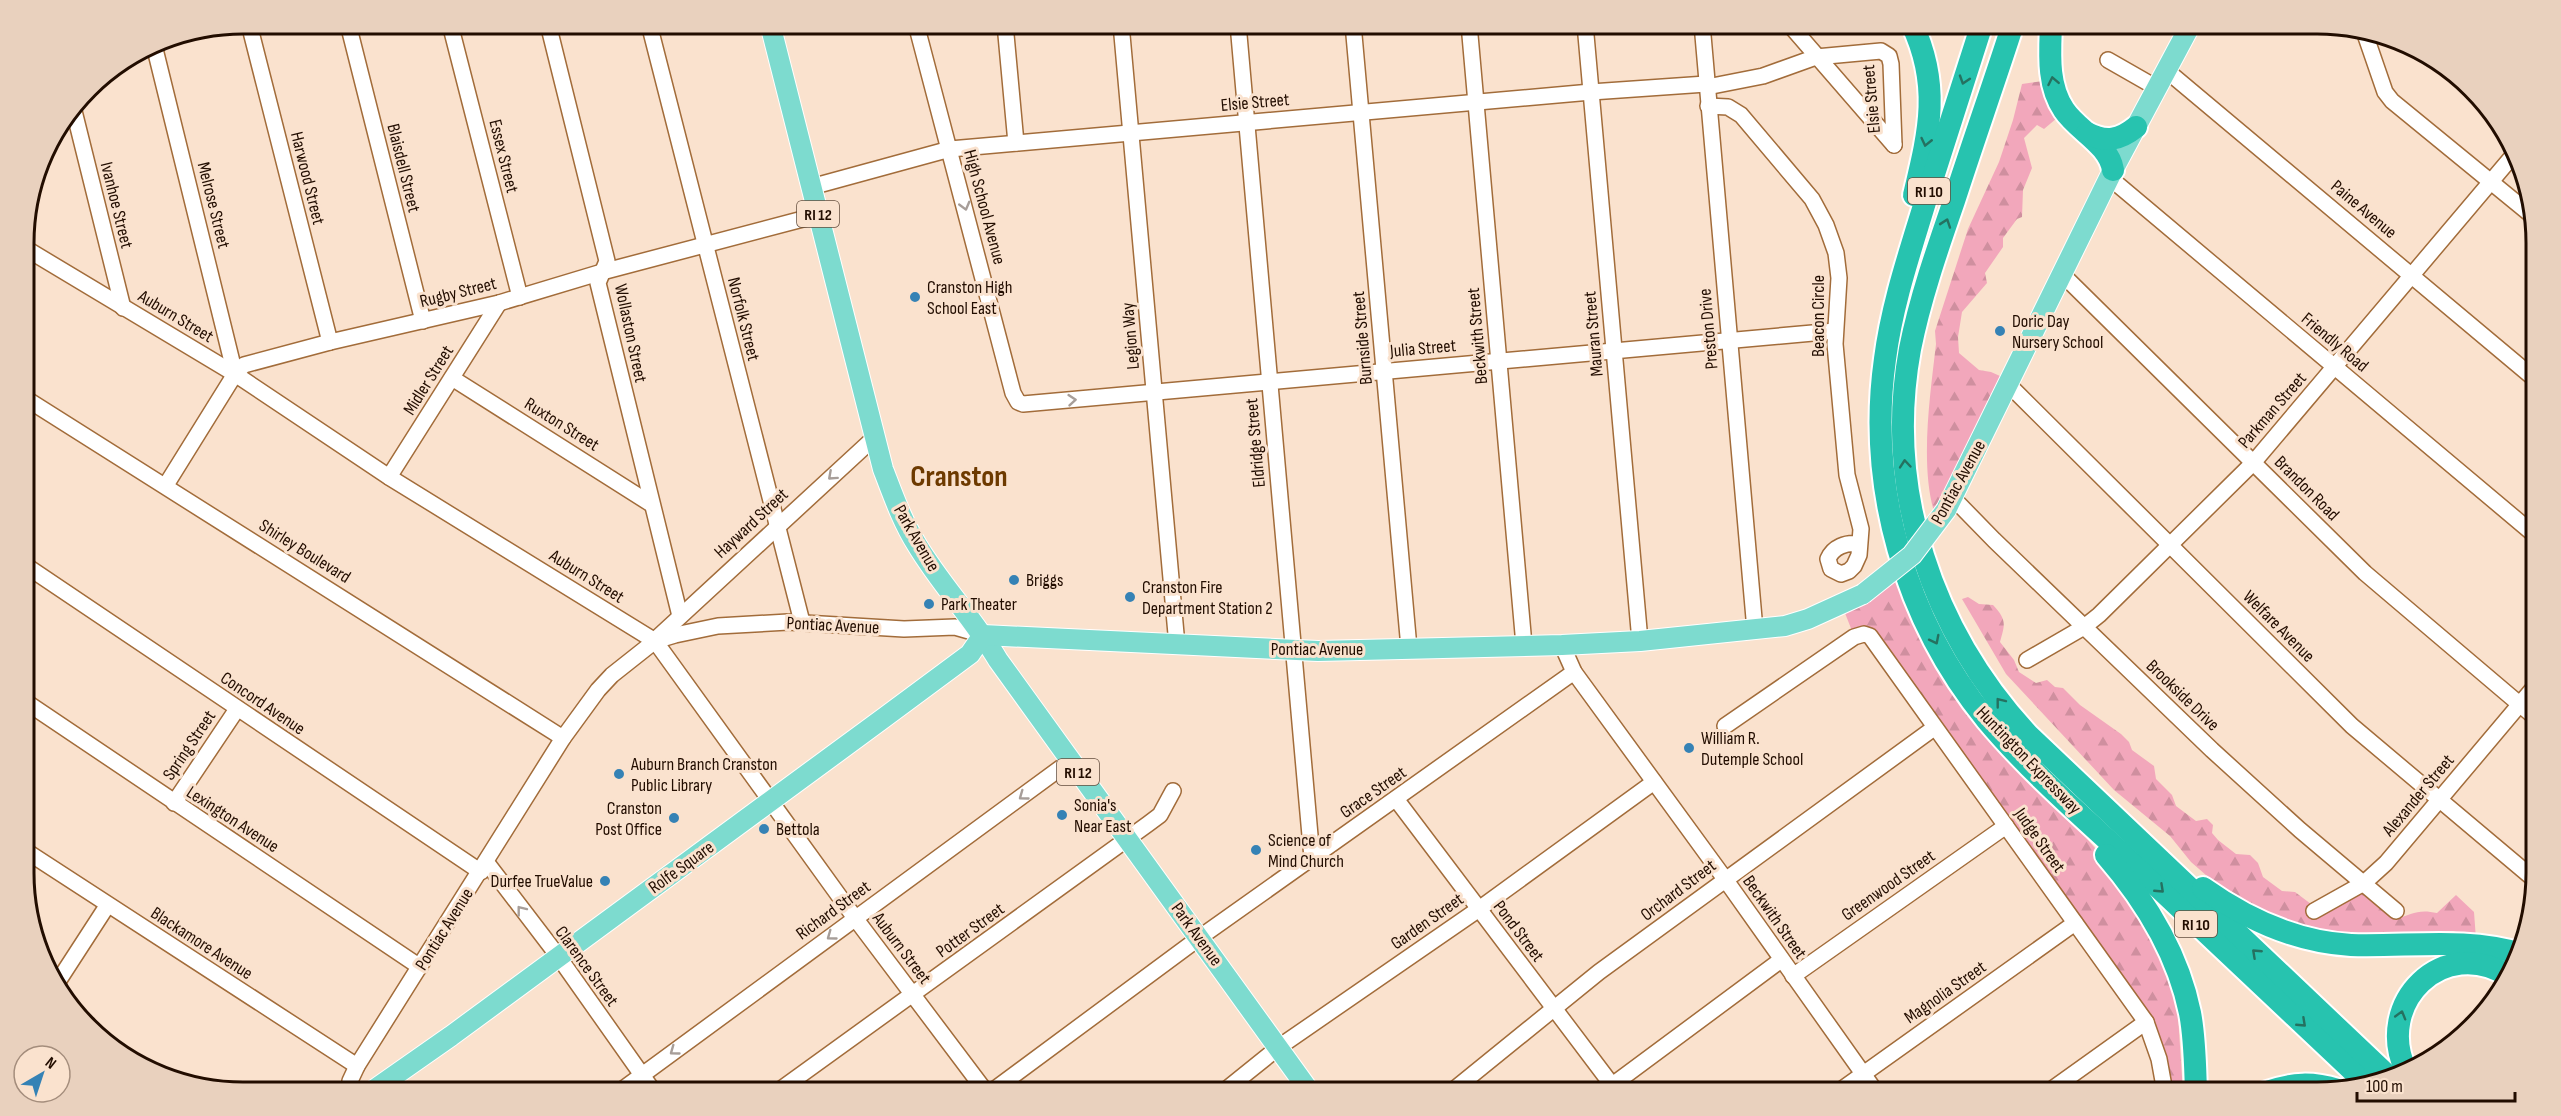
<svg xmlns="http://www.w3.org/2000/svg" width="2561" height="1116" viewBox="0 0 2561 1116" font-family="'Sofia Sans Condensed',sans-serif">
  <defs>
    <pattern id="forest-firs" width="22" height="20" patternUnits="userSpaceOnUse" patternTransform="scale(1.5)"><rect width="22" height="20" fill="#f2a7bb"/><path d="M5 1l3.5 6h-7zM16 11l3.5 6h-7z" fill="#cf8f9f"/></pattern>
  </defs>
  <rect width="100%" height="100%" fill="#fae2ce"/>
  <g fill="url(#forest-firs)">
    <path d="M 2051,80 L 2063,113 L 2044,129 L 2037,125 L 2024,138 L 2032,168 L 2023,190 L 2022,217 L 2017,219 L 2003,238 L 2003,247 L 1985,273 L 1987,283 L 1962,312 L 1958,337 L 1959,353 L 1979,370 L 1991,372 L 2009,380 L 1938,523 C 1918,475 1930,397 1936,344 L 1935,331 L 1968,229 L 1999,162 L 2013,120 L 2022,84 Z"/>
    <path d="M 1894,573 L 1918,623 L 2067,816 L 2137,896 L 2177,1000 L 2183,1092 L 2166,1092 L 2157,1047 L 1879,649 L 1854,636 L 1843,608 Z"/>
    <path d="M 1968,597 L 1979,604 L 1993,605 C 2007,620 2005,624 2000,642 L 2014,660 L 2019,672 L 2036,683 L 2047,680 L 2055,687 L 2063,688 L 2080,705 L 2121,734 L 2129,742 L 2132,750 L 2154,766 L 2156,779 L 2172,795 L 2176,806 L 2196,821 L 2207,819 L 2213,825 L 2212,833 L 2218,840 L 2236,854 L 2250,855 L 2258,863 L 2263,877 L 2282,891 L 2295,892 L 2323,913 L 2363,887 L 2391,911 L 2396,920 C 2411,913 2420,909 2437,913 L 2456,895 L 2474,912 L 2476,939 L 2453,931 L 2367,937 L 2296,931 L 2238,903 L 2191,862 L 2170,836 L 2114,790 L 2006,674 L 1962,599 Z"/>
  </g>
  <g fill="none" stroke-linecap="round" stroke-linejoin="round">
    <g stroke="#a26c3a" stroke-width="18">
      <g id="minor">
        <path d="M 249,24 L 330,342"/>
        <path d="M 348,24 L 423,321"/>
        <path d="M 450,24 L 520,297"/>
        <path d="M 548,24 L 607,261 L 598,283 L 680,616"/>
        <path d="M 649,24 L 802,622"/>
        <path d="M 916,24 L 1013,393 L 1018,402 L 1023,404 L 1835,331"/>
        <path d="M 1005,24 L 1016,143"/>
        <path d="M 1121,24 L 1177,645"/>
        <path d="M 1238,24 L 1312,858"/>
        <path d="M 1353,24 L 1409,648"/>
        <path d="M 1469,24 L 1524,645"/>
        <path d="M 1585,24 L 1640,641"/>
        <path d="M 1702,24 L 1755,630"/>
        <path d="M 1789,24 L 1894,145"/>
        <path d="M 2365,34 L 2385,92 L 2392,101 L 2535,218"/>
        <path d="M 154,45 L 235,374"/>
        <path d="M 2108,60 L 2157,88"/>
        <path d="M 2166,70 L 2536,380"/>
        <path d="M 1707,87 L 1763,76 L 1816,57 L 1881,51 L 1889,56 L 1891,64 L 1894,145"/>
        <path d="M 1708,106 L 1728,107 L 1741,115 L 1812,199 L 1826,225 L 1836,253 L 1839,278 L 1835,344 L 1847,475 L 1861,529 L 1859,555 L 1854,566 L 1849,571 L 1841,574 L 1831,569 L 1828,559 C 1833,547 1846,542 1859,544"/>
        <path d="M 74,111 L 123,308"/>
        <path d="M 2110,178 L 2536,536"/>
        <path d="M 811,187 L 950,149 L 1591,92 L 1706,84"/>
        <path d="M 25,248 L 235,374 L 389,477 L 655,641 L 855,918 L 986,1092"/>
        <path d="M 2062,274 L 2365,573 L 2537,719"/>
        <path d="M 452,378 L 651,504"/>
        <path d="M 2008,384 L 2352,726 L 2535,880"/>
        <path d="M 25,398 L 563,738"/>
        <path d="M 389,477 L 499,303"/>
        <path d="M 166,485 L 235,374 L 244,365 L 330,342 L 499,303 L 602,272 L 818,215"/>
        <path d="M 1953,498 L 1994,540 L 2212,750 L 2300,830 L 2396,911"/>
        <path d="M 25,565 L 481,872"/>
        <path d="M 657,638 L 875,437"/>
        <path d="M 1562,645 L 1574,672 L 1725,879 L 1876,1092"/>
        <path d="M 2027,660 L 2084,627 L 2099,615 L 2253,463 L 2516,152"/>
        <path d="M 26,702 L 420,967"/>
        <path d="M 1725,726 L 1854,637 L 1864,634 L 1870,636 L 2146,1022 L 2159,1059 L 2165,1092"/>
        <path d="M 1396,799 L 1612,1085"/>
        <path d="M 174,803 L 237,709"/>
        <path d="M 26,851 L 357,1066"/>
        <path d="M 487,863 L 558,956 L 654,1092"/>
        <path d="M 2314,911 L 2364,883 L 2386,863 L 2536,685"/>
        <path d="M 1793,976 L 2006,826"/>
        <path d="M 59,980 L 107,906"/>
        <path d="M 354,1092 L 350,1081 L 357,1066 L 563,738 L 598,690 L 612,675 L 655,641 L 675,635 L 718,626 L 788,622 L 904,629 L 955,627 L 983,635"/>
        <path d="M 619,1092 L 1070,761"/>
        <path d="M 777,1092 L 1148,824 L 1160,815 L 1173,791"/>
        <path d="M 991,1092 L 1199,938 L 1574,672"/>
        <path d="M 1223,1092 L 1279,1047 L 1479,909 L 1654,782"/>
        <path d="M 1451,1092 L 1599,972 L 1934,728"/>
        <path d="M 1603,1092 L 1781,960"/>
        <path d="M 1838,1092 L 2075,923"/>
        <path d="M 2048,1092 L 2146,1022"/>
      </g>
    </g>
    <g stroke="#fff" stroke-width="22">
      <g id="major">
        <path d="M 770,24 L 883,469 C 893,495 902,521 917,545 C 941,585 974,619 998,660 L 1310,1092"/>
        <path d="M 1946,510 L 2113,170 L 2191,24"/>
        <path d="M 371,1092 L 451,1036 L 885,717 L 970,654 L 983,635 L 1318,651 L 1562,645 L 1640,641 L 1785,626 L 1808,619 L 1863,594"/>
      </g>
    </g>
    <g stroke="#fff" stroke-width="26">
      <g id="highway">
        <path d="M 1912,24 C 1941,86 1929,132 1914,195"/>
        <path d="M 1982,24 C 1963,82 1945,141 1926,199 C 1910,252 1892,304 1885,359 C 1867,486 1905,620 1987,720 C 2033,775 2089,822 2141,871 C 2216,942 2291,1013 2367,1084"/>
        <path d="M 2013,24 C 1994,83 1973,142 1954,201 C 1937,250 1920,299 1910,349 C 1884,491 1932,631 2028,735 L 2391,1079"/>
        <path d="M 2051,24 C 2050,53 2047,85 2064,110 C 2078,131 2109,144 2113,170"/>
        <path d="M 2087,133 C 2106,143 2120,140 2136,127"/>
        <path d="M 2106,855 C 2145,900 2178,954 2190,1013 C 2195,1039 2195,1065 2196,1092"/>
        <path d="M 2203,888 C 2248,920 2296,942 2351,945 C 2408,947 2466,937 2521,954"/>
        <path d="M 2406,1071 C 2374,1003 2443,934 2509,976"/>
        <path d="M 2267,1092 C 2294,1083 2311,1082 2338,1090"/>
      </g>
    </g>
    <use href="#minor" stroke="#fff" stroke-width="15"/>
    <use href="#major" stroke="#7ddbcf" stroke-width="20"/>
    <use href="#highway" stroke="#27c3af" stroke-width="22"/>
    <g stroke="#fff" stroke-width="22" stroke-linecap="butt">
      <path id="major-bridge" d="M 1863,594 L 1912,555 L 1946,510"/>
    </g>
    <use href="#major-bridge" stroke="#7ddbcf" stroke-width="20"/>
  </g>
  <defs><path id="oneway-chevron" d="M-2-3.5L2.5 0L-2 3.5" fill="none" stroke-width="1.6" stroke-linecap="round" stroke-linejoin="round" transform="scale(1.5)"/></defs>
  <g stroke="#257160">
    <use href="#oneway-chevron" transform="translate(1964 80) rotate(108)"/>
    <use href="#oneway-chevron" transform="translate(2053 81) rotate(-101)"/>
    <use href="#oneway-chevron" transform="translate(1926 142) rotate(103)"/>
    <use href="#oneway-chevron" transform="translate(1946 223) rotate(-71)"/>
    <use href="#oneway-chevron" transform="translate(1905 464) rotate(-95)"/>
    <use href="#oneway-chevron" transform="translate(1935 640) rotate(63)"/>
    <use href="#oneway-chevron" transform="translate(2000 702) rotate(-128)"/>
    <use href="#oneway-chevron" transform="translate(2160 889) rotate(43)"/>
    <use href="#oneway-chevron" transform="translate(2256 953) rotate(-137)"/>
    <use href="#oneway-chevron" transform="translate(2401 1015) rotate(-74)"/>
    <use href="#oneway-chevron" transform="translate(2302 1023) rotate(43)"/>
  </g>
  <g stroke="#a79e99">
    <use href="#oneway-chevron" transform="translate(965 206) rotate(75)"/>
    <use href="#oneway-chevron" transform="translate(1072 400) rotate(-5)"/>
    <use href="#oneway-chevron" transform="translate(832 476) rotate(138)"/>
    <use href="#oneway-chevron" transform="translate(1023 796) rotate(144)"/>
    <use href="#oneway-chevron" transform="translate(521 910) rotate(-128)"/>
    <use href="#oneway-chevron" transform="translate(831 936) rotate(144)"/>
    <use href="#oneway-chevron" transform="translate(674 1051) rotate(144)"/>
  </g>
  <g fill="#3582b5" stroke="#fae2ce" stroke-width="2">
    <circle cx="915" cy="297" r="6"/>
    <circle cx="2000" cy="331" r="6"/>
    <circle cx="1014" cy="580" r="6"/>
    <circle cx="1130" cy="597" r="6"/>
    <circle cx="929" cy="604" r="6"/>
    <circle cx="1689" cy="748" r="6"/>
    <circle cx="619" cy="774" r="6"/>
    <circle cx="1062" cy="815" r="6"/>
    <circle cx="674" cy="818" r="6"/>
    <circle cx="764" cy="829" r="6"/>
    <circle cx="1256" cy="850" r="6"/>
    <circle cx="605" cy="881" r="6"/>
  </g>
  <g text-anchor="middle" stroke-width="6" stroke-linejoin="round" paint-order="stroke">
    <g fill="#fae2ce" stroke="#634d3e" stroke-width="1.5">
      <rect x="1908" y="178" width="42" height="26" rx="4.5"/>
      <rect x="797" y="201" width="42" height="26" rx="4.5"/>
      <rect x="1057" y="759" width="42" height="26" rx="4.5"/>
      <rect x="2175" y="911" width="42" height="26" rx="4.5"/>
    </g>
    <g font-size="16" font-weight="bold" fill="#220d00">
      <text x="1929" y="197">RI 10</text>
      <text x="818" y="220">RI 12</text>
      <text x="1078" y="778">RI 12</text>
      <text x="2196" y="930">RI 10</text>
    </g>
    <g font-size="18" fill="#220d00" stroke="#fae2ce">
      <text transform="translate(1871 99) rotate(-95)" y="6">Elsie Street</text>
      <text transform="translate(1255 102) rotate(-5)" y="6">Elsie Street</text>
      <text transform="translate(504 156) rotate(76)" y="6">Essex Street</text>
      <text transform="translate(404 168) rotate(76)" y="6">Blaisdell Street</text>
      <text transform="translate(308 178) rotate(76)" y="6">Harwood Street</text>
      <text transform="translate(117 205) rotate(76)" y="6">Ivanhoe Street</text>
      <text transform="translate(214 205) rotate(76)" y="6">Melrose Street</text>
      <text transform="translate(985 207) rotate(75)" y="6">High School Avenue</text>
      <text transform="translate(2364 209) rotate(40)" y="6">Paine Avenue</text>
      <text transform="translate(458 292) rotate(-14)" y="6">Rugby Street</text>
      <text transform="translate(176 316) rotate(31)" y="6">Auburn Street</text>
      <text transform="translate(1818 316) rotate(-90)" y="6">Beacon Circle</text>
      <text transform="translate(744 319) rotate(76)" y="6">Norfolk Street</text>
      <text transform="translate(1708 329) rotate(-95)" y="6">Preston Drive</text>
      <text transform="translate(631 333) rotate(78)" y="6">Wollaston Street</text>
      <text transform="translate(1593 334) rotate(-95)" y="6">Mauran Street</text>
      <text transform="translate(1130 336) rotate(-95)" y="6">Legion Way</text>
      <text transform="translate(1477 336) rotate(-95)" y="6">Beckwith Street</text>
      <text transform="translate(1362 338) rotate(-95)" y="6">Burnside Street</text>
      <text transform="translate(2335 342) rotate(40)" y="6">Friendly Road</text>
      <text transform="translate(1423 348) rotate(-5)" y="6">Julia Street</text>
      <text transform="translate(428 380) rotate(-58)" y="6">Midler Street</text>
      <text transform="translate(2272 410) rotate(-49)" y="6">Parkman Street</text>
      <text transform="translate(562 424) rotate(32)" y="6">Ruxton Street</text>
      <text transform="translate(1255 443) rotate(-95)" y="6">Eldridge Street</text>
      <text transform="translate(1958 482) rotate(-61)" y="6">Pontiac Avenue</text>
      <text transform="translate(2307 488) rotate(45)" y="6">Brandon Road</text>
      <text transform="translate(751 523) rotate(-43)" y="6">Hayward Street</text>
      <text transform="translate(917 538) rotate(60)" y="6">Park Avenue</text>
      <text transform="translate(305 551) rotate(32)" y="6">Shirley Boulevard</text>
      <text transform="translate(587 576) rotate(32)" y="6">Auburn Street</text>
      <text transform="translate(833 625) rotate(3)" y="6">Pontiac Avenue</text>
      <text transform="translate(2279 626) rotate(45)" y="6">Welfare Avenue</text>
      <text x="1317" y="655">Pontiac Avenue</text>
      <text transform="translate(2183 695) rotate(44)" y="6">Brookside Drive</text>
      <text transform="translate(263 703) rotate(34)" y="6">Concord Avenue</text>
      <text transform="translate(189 745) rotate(-56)" y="6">Spring Street</text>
      <text transform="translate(2029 760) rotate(46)" y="6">Huntington Expressway</text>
      <text transform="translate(1373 792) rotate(-35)" y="6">Grace Street</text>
      <text transform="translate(2418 795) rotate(-50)" y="6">Alexander Street</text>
      <text transform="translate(233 819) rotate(33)" y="6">Lexington Avenue</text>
      <text transform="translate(2040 840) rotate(55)" y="6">Judge Street</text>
      <text transform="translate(681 867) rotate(-36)" y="6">Rolfe Square</text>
      <text transform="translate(1888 885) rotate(-35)" y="6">Greenwood Street</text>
      <text transform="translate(1678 890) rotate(-37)" y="6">Orchard Street</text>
      <text transform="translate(833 910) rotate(-36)" y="6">Richard Street</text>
      <text transform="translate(1775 917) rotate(55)" y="6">Beckwith Street</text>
      <text transform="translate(1427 921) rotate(-35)" y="6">Garden Street</text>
      <text transform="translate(444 929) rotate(-58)" y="6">Pontiac Avenue</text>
      <text transform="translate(970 930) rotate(-36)" y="6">Potter Street</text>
      <text transform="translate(1519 931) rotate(53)" y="6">Pond Street</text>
      <text transform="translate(1197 934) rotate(54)" y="6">Park Avenue</text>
      <text transform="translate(202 943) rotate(33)" y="6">Blackamore Avenue</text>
      <text transform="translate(902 948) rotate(53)" y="6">Auburn Street</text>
      <text transform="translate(587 966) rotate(54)" y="6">Clarence Street</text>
      <text transform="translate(1945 992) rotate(-35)" y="6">Magnolia Street</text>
    </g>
    <g font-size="18" fill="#220d00" stroke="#fae2ce" text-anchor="start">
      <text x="927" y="293">Cranston High<tspan x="927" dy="21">School East</tspan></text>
      <text x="2012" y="327">Doric Day<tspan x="2012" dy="21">Nursery School</tspan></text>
      <text x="1026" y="586">Briggs</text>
      <text x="1142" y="593">Cranston Fire<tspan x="1142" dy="21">Department Station 2</tspan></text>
      <text x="941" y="610">Park Theater</text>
      <text x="1701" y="744">William R.<tspan x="1701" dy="21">Dutemple School</tspan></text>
      <text x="631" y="770">Auburn Branch Cranston<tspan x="631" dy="21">Public Library</tspan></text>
      <text x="1074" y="811">Sonia's<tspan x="1074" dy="21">Near East</tspan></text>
      <text x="662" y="814" text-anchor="end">Cranston<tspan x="662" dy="21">Post Office</tspan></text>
      <text x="776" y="835">Bettola</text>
      <text x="1268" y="846">Science of<tspan x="1268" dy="21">Mind Church</tspan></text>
      <text x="593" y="887" text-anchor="end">Durfee TrueValue</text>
    </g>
    <g font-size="30" font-weight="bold" fill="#6d3a00" stroke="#fae2ce">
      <text x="959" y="486">Cranston</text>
    </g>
  </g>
  <path d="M0 0H2561V1116H0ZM243 34H2317A209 209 0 0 1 2526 243V873A209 209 0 0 1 2317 1082H243A209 209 0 0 1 34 873V243A209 209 0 0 1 243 34Z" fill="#e9d1be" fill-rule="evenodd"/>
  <path fill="none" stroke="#220d00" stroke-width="3" d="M243 34H2317A209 209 0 0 1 2526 243V873A209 209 0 0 1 2317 1082H243A209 209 0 0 1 34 873V243A209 209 0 0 1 243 34Z"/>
  <g transform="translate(42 1074) rotate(39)"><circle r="28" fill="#fae2ce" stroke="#a48d7c" stroke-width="1.5"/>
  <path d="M0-4.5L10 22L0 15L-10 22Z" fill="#3582b5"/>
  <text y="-9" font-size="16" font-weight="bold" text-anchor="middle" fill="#220d00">N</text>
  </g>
  <path d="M2357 1092v9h158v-9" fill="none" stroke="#220d00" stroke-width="3"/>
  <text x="2366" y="1092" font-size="18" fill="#220d00" stroke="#fae2ce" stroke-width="4.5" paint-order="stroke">100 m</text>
</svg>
